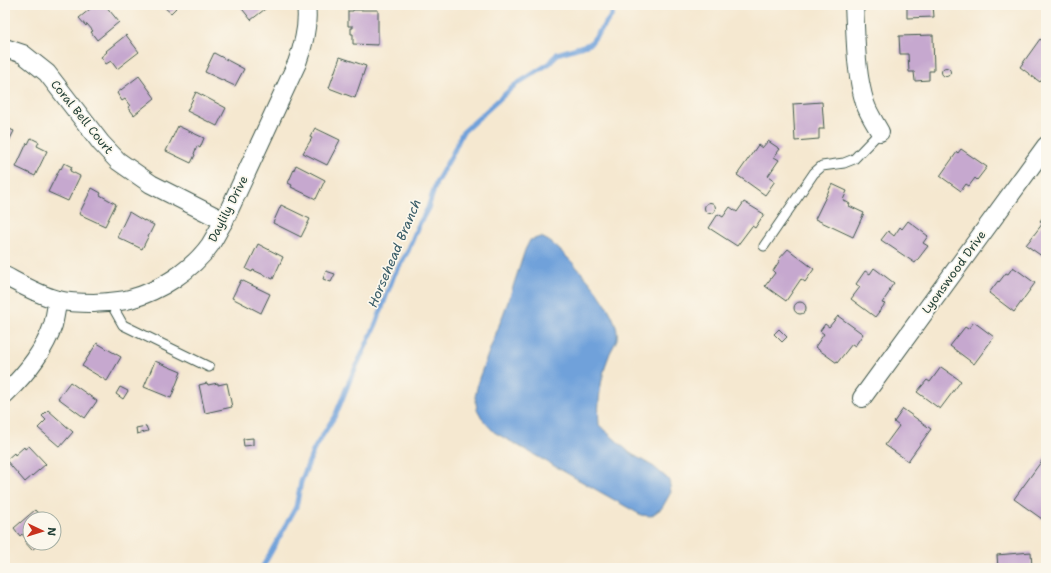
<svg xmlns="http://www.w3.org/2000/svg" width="1051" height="573" viewBox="0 0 1051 573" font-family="'Shantell Sans',sans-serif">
  <rect width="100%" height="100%" fill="#fbf7ec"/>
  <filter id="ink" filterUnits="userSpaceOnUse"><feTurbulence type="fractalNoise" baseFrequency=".025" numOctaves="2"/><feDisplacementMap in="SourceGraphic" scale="8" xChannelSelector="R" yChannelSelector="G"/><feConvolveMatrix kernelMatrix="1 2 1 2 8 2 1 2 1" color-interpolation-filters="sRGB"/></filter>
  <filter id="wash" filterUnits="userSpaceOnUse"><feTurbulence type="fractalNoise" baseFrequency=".012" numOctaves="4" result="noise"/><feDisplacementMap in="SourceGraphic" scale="16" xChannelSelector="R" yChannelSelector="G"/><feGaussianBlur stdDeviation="0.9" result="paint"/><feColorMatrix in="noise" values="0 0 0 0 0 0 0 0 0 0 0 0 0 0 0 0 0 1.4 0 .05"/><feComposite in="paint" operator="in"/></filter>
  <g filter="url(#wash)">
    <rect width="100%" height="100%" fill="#f5e8d0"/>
    <path fill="#6fa1da" stroke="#476f87" d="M 541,237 C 545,239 550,241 554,245 C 572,260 622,313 617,339 C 615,344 612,349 610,353 C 601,375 597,402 599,425 L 630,453 L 654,467 L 669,480 L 671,492 L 662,508 L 651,516 L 641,515 L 494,432 L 483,420 L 477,409 L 475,397 L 479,378 L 509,299 L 525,250 L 530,240 Z"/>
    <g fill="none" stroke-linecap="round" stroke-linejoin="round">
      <path stroke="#6fa1da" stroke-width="5" d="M 262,568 L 296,507 L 301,482 L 314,449 L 336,414 L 349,382 L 376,324 L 394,275 L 408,251 L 417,228 L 428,208 L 436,183 L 453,153 L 462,133 L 515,85 L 550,63 L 557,54 L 590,44 L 612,15 L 613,5"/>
    </g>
    <g id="blocks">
      <g fill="#c6a8cf">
        <path d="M 95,5 L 105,5 L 119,22 L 97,40 L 91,32 L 93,31 L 87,24 L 86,26 L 79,18 Z"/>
        <path d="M 167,5 L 173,5 L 176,8 L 171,13 L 165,8 Z"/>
        <path d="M 239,5 L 268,5 L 269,6 L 251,20 Z"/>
        <path d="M 907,5 L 933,5 L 934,17 L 907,18 Z"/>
        <path d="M 353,10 L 378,10 L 378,45 L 353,44 L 353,34 L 351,34 L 351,28 L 353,28 L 353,26 L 348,26 L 348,11 L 353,11 Z"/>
        <path d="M 126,35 L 139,52 L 117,69 L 111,61 L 106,64 L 101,57 L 107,52 L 106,51 Z"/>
        <path d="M 933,35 L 934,71 L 929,71 L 929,80 L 915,81 L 914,72 L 909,72 L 908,54 L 900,54 L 899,36 Z"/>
        <path d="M 1040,39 L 1046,44 L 1046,75 L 1040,82 L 1020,67 Z"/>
        <path d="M 214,53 L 244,69 L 235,86 L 205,72 Z"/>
        <path d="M 340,57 L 366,66 L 355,98 L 329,88 Z"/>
        <circle cx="946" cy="72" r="4.5"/>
        <path d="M 139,76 L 155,98 L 134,115 L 128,107 L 130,106 L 125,99 L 122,101 L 117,93 Z"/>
        <path d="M 196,92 L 226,108 L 217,126 L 187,111 Z"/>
        <path d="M 822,102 L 824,129 L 819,129 L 819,139 L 795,141 L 793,104 Z"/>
        <path d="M 178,126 L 204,138 L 200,148 L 197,146 L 194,154 L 195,155 L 191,163 L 166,151 Z"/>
        <path d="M 5,127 L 14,131 L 5,149 Z"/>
        <path d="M 315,128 L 340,140 L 327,165 L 303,153 L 312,138 L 310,137 Z"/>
        <path d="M 31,138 L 39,142 L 37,146 L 47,151 L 35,176 L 16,167 L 27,143 L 28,144 Z"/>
        <path d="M 768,141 L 780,149 L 774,157 L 779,160 L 768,176 L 775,181 L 765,195 L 737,175 L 758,145 L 762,148 Z"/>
        <path d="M 961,149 L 987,167 L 977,180 L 975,178 L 969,186 L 966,184 L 961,191 L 940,176 L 957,152 L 958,153 Z"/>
        <path d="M 64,163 L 72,167 L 70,171 L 80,176 L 68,201 L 48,192 L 60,168 L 61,169 Z"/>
        <path d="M 296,165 L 325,180 L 316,199 L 291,187 L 292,185 L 288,183 Z"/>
        <path d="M 832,184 L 847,191 L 843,200 L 850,204 L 849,206 L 864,213 L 853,237 L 815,219 Z"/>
        <path d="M 92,188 L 101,193 L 100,195 L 116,204 L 105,226 L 79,214 Z"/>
        <path d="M 744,202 L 764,214 L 755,228 L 752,226 L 737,246 L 709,228 L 718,214 L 723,217 L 730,207 L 737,212 Z"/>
        <circle cx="710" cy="208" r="5.5"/>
        <path d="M 281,205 L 310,219 L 301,237 L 273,223 Z"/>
        <path d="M 129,212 L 144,221 L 144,220 L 154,225 L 142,249 L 117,237 Z"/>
        <path d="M 1046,213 L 1046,259 L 1026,245 L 1043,223 L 1040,221 Z"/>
        <path d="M 908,221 L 928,236 L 923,243 L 928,246 L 915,263 L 881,240 L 888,231 L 894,236 L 900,227 L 902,229 Z"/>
        <path d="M 258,244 L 283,257 L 273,279 L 253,270 L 252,272 L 246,269 Z"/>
        <path d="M 788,249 L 814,269 L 805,282 L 801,279 L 786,301 L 765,286 L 775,273 L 773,271 L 780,260 L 779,259 Z"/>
        <path d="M 1013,267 L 1035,283 L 1014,312 L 989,293 L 998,281 L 999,282 L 1006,273 L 1008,274 Z"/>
        <path d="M 874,268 L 894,283 L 889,290 L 890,291 L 882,303 L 885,304 L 875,317 L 851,299 L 860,287 L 856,284 L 865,271 L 870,274 Z"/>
        <path d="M 326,271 L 335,274 L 331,282 L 323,279 Z"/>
        <path d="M 241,280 L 270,294 L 261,313 L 232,298 Z"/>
        <circle cx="800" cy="308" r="6"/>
        <path d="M 838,316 L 863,334 L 855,346 L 852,344 L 837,363 L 815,347 L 824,334 L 820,331 L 825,324 L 829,327 Z"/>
        <path d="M 974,322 L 994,337 L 974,364 L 950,346 L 965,327 L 968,329 Z"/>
        <path d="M 779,329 L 787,337 L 782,342 L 774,334 Z"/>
        <path d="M 97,343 L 121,357 L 107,381 L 82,366 Z"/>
        <path d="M 155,361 L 181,372 L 171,398 L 144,387 Z"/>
        <path d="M 941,367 L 961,381 L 940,409 L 917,392 L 927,380 L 930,382 Z"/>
        <path d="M 70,382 L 97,401 L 85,418 L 58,398 Z"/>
        <path d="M 207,383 L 208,385 L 218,383 L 218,385 L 227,383 L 232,407 L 205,413 L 199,385 Z"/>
        <path d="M 120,387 L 128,391 L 123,399 L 116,394 Z"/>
        <path d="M 903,409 L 931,429 L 908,461 L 885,445 L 899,426 L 894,422 Z"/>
        <path d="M 48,410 L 73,432 L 60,447 L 38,428 L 46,420 L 42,416 Z"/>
        <path d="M 146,426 L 148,431 L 137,434 L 136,428 Z"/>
        <path d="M 253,438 L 253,445 L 244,446 L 243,439 Z"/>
        <path d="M 29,446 L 46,464 L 25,482 L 6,460 L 14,453 L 15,455 L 24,447 L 25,449 Z"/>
        <path d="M 1046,455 L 1046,513 L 1042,519 L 1014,499 Z"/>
        <path d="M 35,510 L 43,519 L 30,519 L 30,543 L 40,543 L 32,550 L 25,542 L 27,540 L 22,534 L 20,536 L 14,528 Z"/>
        <path d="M 1031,552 L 1032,568 L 998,568 L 997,555 Z"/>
      </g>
    </g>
  </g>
  <g filter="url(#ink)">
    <use href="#blocks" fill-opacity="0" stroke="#3f574b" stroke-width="1"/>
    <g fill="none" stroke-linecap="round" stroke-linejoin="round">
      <g stroke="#3f574b" stroke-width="11">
        <g id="service">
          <path d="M 764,246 L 814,173 L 822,166 L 844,163 L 854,159 L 880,132"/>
          <path d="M 110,302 L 123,325 L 209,367"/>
        </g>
      </g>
      <g stroke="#3f574b" stroke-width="20">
        <g id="minor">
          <path d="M 854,5 C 856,37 855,71 865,103 C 868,113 875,123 880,132"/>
          <path d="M 5,48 L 23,54 L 47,73 L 101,143 L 118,161 L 151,184 L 224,221"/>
          <path d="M 5,276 C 22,285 39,295 58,300 C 69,303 83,303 94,303 C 106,302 119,302 130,299 C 160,291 192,270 210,245 C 215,237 219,229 224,221 L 297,63 C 304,44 309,25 306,5"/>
          <path d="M 5,394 C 26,374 44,352 53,325 C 55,317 56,308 58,300"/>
          <path d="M 862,398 L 1046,146"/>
        </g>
      </g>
      <use href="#service" stroke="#fff" stroke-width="9"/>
      <use href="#minor" stroke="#fff" stroke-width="18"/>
    </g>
  </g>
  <g text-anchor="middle" stroke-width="3.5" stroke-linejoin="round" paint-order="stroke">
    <g font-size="12" fill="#1f3d34" stroke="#fbf7ec">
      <text transform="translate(82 117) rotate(51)" y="4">Coral Bell Court</text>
      <text transform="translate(228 209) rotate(-63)" y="4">Daylily Drive</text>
      <text transform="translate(954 272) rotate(-54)" y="4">Lyonswood Drive</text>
    </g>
    <g font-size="13" font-style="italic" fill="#375b66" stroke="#fbf7ec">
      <text transform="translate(394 253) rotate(-67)" y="5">Horsehead Branch</text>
    </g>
  </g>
  <rect width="1051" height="573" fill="none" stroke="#fbf7ec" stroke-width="20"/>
  <g transform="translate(42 531) rotate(94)"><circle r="19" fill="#fbf7ec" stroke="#a3ada2"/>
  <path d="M0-3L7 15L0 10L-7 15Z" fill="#c8321e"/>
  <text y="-6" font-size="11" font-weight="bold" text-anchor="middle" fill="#1f3d34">N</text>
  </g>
</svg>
